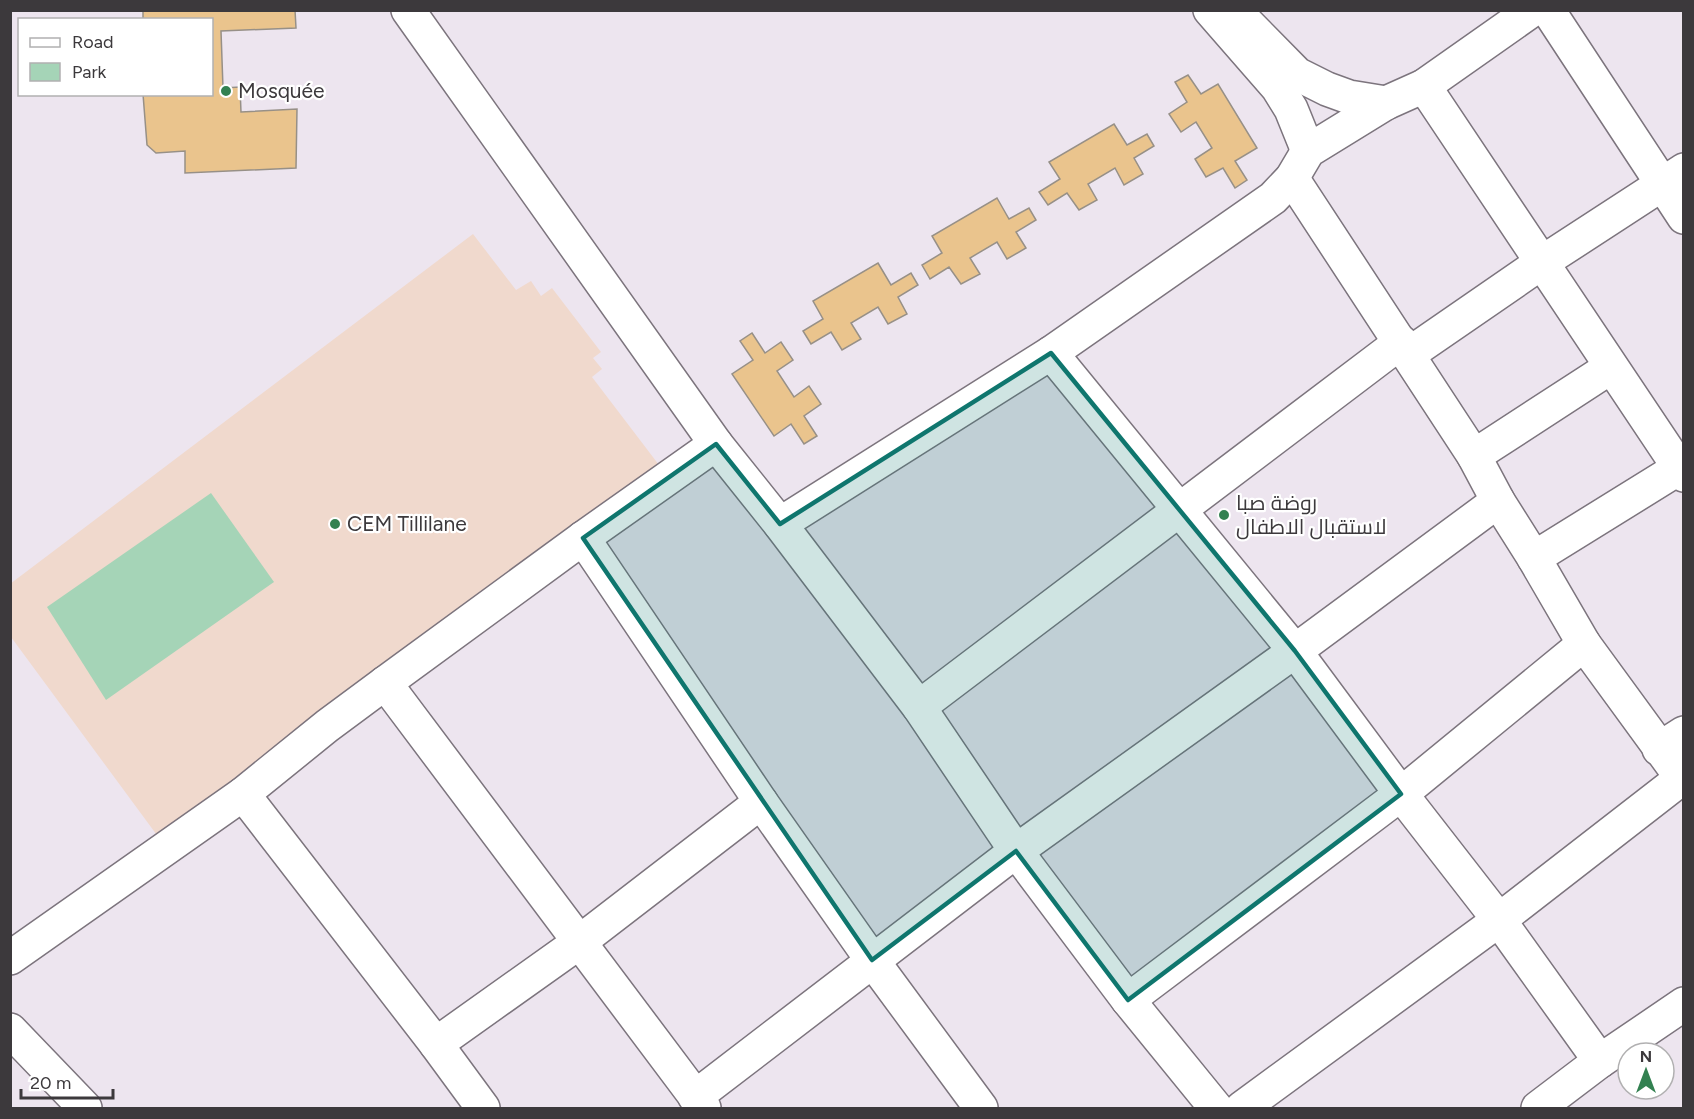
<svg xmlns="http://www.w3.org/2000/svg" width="1694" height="1119" viewBox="0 0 1694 1119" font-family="Figtree,Cairo,sans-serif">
  <rect width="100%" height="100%" fill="#ede5ef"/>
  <path fill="#f0d9cd" d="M 473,234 L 516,290 L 531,281 L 541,296 L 552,288 L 601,352 L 593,358 L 602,369 L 592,377 L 659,465 L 162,842 L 11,637 L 10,584 Z"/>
  <path fill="#a5d4b7" d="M 211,493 L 274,582 L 106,700 L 47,607 Z"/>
  <g fill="#eac48d" stroke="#979087" stroke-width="1.5">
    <path d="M 143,10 L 295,10 L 296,28 L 221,31 L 223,88 L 240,87 L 241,112 L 297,109 L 296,168 L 185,173 L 185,151 L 156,153 L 147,145 L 143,94 L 212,94 L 212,20 L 143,20 Z"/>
    <path d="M 1188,75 L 1201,94 L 1218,84 L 1257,148 L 1235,161 L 1247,180 L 1235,188 L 1223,168 L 1206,177 L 1195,159 L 1212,148 L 1196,122 L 1181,132 L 1169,114 L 1187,102 L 1175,82 Z"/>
    <path d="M 1114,124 L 1127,145 L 1147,134 L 1154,146 L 1134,158 L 1143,174 L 1124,185 L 1115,168 L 1088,184 L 1097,200 L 1079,210 L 1067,193 L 1048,205 L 1039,192 L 1060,179 L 1049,162 Z"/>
    <path d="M 997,198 L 1009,219 L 1029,208 L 1036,220 L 1016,232 L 1026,248 L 1007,259 L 997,242 L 970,258 L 980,274 L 961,284 L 949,267 L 930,279 L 922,265 L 942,253 L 932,236 Z"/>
    <path d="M 878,263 L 891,285 L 911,273 L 918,285 L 898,297 L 907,314 L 888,324 L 878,307 L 851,323 L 861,339 L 842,350 L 831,332 L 811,344 L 803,331 L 823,319 L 813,301 Z"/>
    <path d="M 752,333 L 765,353 L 781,342 L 793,360 L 777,371 L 794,397 L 809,386 L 821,404 L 804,416 L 817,436 L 804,444 L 791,424 L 774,436 L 732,374 L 753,360 L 740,341 Z"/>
  </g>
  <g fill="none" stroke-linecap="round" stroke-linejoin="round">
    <g stroke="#7c747d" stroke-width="36">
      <g id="minor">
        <path d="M 408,10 L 716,444 L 780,524 L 919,707 L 1016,851 L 1128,1000 L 1216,1108"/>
        <path d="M 1210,10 L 1278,88 L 1291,109 L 1308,151"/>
        <path d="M 1234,10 L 1297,74 L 1327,89 L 1349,97 L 1386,103"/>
        <path d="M 1548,10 L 1684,217"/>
        <path d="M 1424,86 L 1684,475"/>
        <path d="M 1292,178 L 1474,456 L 1498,501 L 1534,558 L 1584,644 L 1684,781"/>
        <path d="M 1051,353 L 1295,651 L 1401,794 L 1499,920 L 1600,1061"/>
        <path d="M 1409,354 L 1541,263 L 1684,170"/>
        <path d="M 1474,456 L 1611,367"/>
        <path d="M 780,524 L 1051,353 L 1273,198 L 1292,178 L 1308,151 L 1386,103 L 1424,86 L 1532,10"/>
        <path d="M 583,538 L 761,802 L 872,960 L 981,1108"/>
        <path d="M 1534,558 L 1684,465"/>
        <path d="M 385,683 L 704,1108"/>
        <path d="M 919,707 L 1401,342"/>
        <path d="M 1659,749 L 1684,733"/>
        <path d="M 243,794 L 436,1044 L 483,1108"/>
        <path d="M 10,958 L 243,794 L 327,726 L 385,683 L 583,538 L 716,444"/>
        <path d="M 1128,1000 L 1401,794 L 1584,644"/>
        <path d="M 10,1030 L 85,1108"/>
        <path d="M 436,1044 L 578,943 L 761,802"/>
        <path d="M 695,1097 L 1016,851 L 1295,651 L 1498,501"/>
        <path d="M 1242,1108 L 1499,920 L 1682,778"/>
        <path d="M 1538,1108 L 1600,1061 L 1684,1004"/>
      </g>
    </g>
    <use href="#minor" stroke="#fff" stroke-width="33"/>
  </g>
  <path fill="#0f766e" fill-opacity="0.2" stroke="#0f766e" stroke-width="4.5" stroke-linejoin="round" d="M 1051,353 L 1295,651 L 1401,794 L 1128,1000 L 1016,851 L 872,960 L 583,538 L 716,444 L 780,524 Z"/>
  <g fill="#338151" stroke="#fff" stroke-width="2">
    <circle cx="226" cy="91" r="6"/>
    <circle cx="1224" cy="515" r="6"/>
    <circle cx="335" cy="524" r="6"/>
  </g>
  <g text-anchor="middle" stroke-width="4.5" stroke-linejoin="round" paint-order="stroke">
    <g font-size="21" fill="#3c393c" stroke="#fff" text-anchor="start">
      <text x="238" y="98">Mosquée</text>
      <text x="1236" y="510">روضة صبا<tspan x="1236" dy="24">لاستقبال الاطفال</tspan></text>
      <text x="347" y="531">CEM Tillilane</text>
    </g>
  </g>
  <rect width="1694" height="1119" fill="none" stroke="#3c393c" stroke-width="24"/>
  <rect x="18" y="18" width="195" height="78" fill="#ffffff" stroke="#b1b0b1" stroke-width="1.5"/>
  <rect x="30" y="38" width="30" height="9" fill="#ffffff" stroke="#b1b0b1" stroke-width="1.5"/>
  <text x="72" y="48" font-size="18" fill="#3c393c">Road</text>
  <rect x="30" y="63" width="30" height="18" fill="#a5d4b7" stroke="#b1b0b1" stroke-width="1.5"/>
  <text x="72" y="78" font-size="18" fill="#3c393c">Park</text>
  <g transform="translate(1646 1071)"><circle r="28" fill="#ffffff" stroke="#b1b0b1" stroke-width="1.5"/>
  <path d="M0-4.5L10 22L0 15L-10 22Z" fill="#338151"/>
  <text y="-9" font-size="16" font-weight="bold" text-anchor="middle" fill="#3c393c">N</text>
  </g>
  <path d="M21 1089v9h92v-9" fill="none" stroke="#3c393c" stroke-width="3"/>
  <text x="30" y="1089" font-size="18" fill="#3c393c" stroke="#ffffff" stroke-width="4.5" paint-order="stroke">20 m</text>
</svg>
